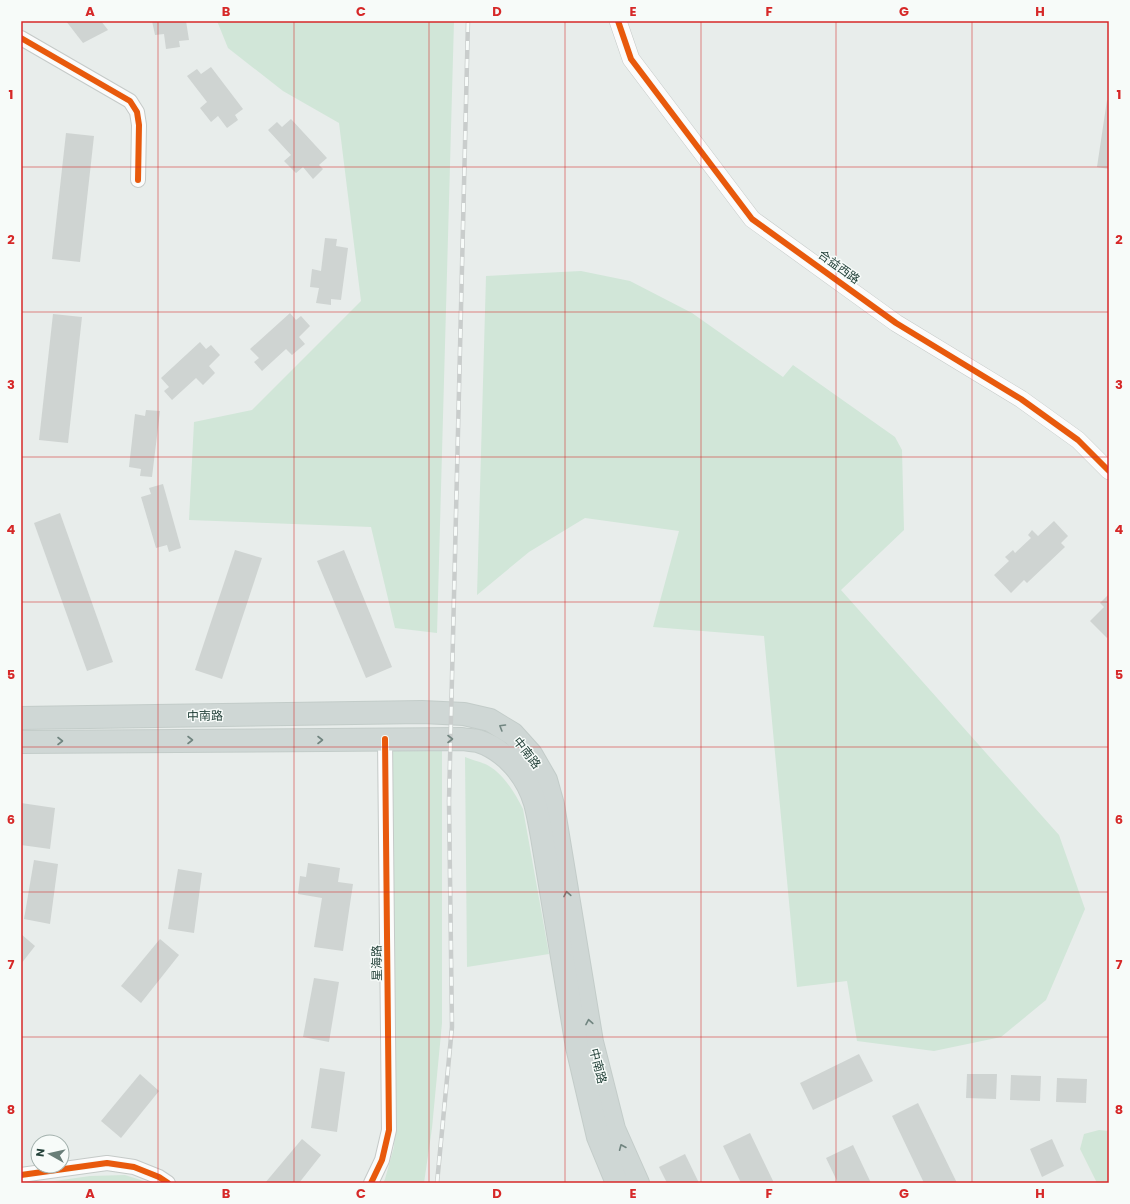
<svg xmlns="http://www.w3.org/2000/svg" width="1130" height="1204" viewBox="0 0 1130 1204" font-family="Poppins,'Noto Sans SC',sans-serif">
  <rect width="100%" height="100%" fill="#e8edeb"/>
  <g fill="#d1e6d8">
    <path d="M 217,21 L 454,21 L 437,633 L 395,628 L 371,527 L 189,520 L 194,422 L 252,410 L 361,301 L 339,123 L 283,91 L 228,48 Z"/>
    <path d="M 581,271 L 630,281 L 692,313 L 783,377 L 793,365 L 895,437 L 902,450 L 904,530 L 841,590 L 1059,835 L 1085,909 L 1046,1000 L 1001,1037 L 934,1051 L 857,1041 L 847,981 L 797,987 L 764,636 L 653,627 L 679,531 L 585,518 L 529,552 L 477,595 L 486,276 Z"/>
    <path d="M 442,748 L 442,1023 L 432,1128 L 424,1183 L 383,1183 L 385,1179 L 394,1147 L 396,1116 L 389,749 Z"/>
    <path d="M 465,757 C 472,760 482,762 489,766 C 504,775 515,793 523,809 L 549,954 L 467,967 Z"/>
    <path d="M 1099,1130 L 1109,1131 L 1109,1183 L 1097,1183 L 1080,1149 L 1084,1134 Z"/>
    <path d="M 125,1175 L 150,1183 L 40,1183 L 90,1176 Z"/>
  </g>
  <g fill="#cfd4d2">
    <path d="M 66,21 L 101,21 L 108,30 L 83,43 Z"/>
    <path d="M 152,21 L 186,21 L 189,40 L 179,41 L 180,47 L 166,49 L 164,34 L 155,35 Z"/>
    <path d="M 211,67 L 243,109 L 235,115 L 238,120 L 227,128 L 218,116 L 211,122 L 200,108 L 207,102 L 187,76 L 197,69 L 201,74 Z"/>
    <path d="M 1107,100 L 1109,101 L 1109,169 L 1097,167 Z"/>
    <path d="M 291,119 L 327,158 L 319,165 L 323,169 L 313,179 L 303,167 L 296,173 L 284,161 L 291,155 L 268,130 L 277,122 L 282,127 Z"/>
    <path d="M 66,133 L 94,136 L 80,262 L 52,259 Z"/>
    <path d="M 325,238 L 337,239 L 336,246 L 348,248 L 341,300 L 331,299 L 331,305 L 316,303 L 319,288 L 310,287 L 312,269 L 321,271 Z"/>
    <path d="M 290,313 L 296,320 L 301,316 L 310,326 L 299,337 L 305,344 L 292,355 L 286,349 L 262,371 L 254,362 L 259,358 L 250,349 Z"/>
    <path d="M 53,314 L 82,317 L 68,443 L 39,440 Z"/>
    <path d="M 200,342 L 206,349 L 211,345 L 220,355 L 209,366 L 215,373 L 203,385 L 196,378 L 172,400 L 164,391 L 169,387 L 161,378 Z"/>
    <path d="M 146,410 L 160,411 L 152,477 L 140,476 L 141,469 L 129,467 L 135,414 L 145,416 Z"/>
    <path d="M 163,484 L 181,548 L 169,552 L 167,545 L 156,548 L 141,497 L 151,494 L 149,488 Z"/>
    <path d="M 60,513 L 113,662 L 87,671 L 34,523 Z"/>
    <path d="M 1054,521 L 1068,536 L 1061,543 L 1065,547 L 1027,583 L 1024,580 L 1011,593 L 994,575 L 1009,561 L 1005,557 L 1013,550 L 1015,553 L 1031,538 L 1028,535 L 1032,530 L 1038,536 Z"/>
    <path d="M 235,550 L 262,558 L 222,679 L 195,670 Z"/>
    <path d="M 344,550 L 392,667 L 366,678 L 317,561 Z"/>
    <path d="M 1108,595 L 1109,597 L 1109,636 L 1107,638 L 1090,621 L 1104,607 L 1100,603 Z"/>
    <path d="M 21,803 L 55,808 L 50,849 L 21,845 Z"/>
    <path d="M 34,860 L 58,864 L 50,924 L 24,919 Z"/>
    <path d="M 308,863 L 340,868 L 338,882 L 353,884 L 343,951 L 314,947 L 322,898 L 298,894 L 300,876 L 306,877 Z"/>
    <path d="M 178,869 L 202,873 L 194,933 L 168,929 Z"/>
    <path d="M 21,934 L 35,946 L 21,964 Z"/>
    <path d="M 160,939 L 179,955 L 141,1003 L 121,986 Z"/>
    <path d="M 314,978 L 339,982 L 329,1042 L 303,1037 Z"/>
    <path d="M 859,1054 L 873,1081 L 813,1110 L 800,1083 Z"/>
    <path d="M 320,1068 L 345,1072 L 337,1132 L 311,1128 Z"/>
    <path d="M 140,1074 L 159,1091 L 121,1138 L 101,1121 Z"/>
    <path d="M 967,1074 L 997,1074 L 996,1099 L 966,1098 Z"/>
    <path d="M 1011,1075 L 1041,1076 L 1040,1101 L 1010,1100 Z"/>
    <path d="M 1057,1078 L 1087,1079 L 1086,1103 L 1056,1102 Z"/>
    <path d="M 918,1103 L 957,1183 L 924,1183 L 892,1116 Z"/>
    <path d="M 750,1133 L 774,1183 L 741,1183 L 723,1146 Z"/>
    <path d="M 302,1139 L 321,1155 L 299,1183 L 265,1183 Z"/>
    <path d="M 1052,1139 L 1064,1166 L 1042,1177 L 1030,1149 Z"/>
    <path d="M 853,1145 L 871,1183 L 838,1183 L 826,1158 Z"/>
    <path d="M 685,1154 L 699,1183 L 667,1183 L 659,1167 Z"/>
  </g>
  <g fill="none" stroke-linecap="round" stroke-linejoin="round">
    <g stroke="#c5cac8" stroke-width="16">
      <g id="minor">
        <path d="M 21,38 L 130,101 L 137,112 L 139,125 L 138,180"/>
        <path d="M 21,1175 L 107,1163 L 134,1167 L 159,1177 L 168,1183"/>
        <path d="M 371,1183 L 382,1160 L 389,1130 L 385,739"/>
      </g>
    </g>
    <g stroke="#c5cac8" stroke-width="18">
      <path id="tertiary" d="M 618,21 L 631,59 L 752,219 L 896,323 L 1021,399 L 1078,440 L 1109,471"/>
    </g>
    <g stroke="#c3ccc9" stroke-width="24">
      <g id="primary">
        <path d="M 21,718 L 422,712 L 464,714 L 490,720 L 513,734 L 531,754 L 546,780 L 553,805 L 592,1042 L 614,1129 L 638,1183"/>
        <path d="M 21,742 L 462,739 C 467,740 473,740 478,741 C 506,750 527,776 535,803 C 538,814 540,826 542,837 L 577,1047 L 598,1137 L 617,1183"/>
      </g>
    </g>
    <use href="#minor" stroke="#fcfcfc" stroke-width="14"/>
    <use href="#tertiary" stroke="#fcfcfc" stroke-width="17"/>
    <use href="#primary" stroke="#cfd7d5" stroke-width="22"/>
    <g stroke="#c9cdcc" stroke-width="4.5">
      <path id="rail" d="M 437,1183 L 452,1027 L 449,801 L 468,21"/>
    </g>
    <use href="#rail" stroke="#f7fbf9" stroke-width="3" stroke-dasharray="9" stroke-linecap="butt"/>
    <g stroke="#f7fbf9" stroke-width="8">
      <g id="cycleway">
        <path d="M 618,21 L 631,59 L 752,219 L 896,323 L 1021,399 L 1078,440 L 1109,471"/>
        <path d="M 21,38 L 130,101 L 137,112 L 139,125 L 138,180"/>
        <path d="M 21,1175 L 107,1163 L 134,1167 L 159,1177 L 168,1183"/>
        <path d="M 371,1183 L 382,1160 L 389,1130 L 385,739"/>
      </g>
    </g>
    <use href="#cycleway" stroke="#e8590c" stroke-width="6"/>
  </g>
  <defs><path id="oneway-chevron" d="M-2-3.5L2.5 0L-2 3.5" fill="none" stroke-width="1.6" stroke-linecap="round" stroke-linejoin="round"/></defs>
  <g stroke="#718580">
    <use href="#oneway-chevron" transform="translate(502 727) rotate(-149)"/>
    <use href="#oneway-chevron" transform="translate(450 739)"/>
    <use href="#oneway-chevron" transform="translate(190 740)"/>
    <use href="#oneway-chevron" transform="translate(320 740)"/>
    <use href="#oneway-chevron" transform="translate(60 741)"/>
    <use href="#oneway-chevron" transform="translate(567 894) rotate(-100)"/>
    <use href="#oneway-chevron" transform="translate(589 1022) rotate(-100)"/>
    <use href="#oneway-chevron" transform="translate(622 1147) rotate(-113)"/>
  </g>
  <path fill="none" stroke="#d62828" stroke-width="1" stroke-opacity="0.55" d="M 158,21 L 158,1183M 294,21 L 294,1183M 429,21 L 429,1183M 565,21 L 565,1183M 701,21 L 701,1183M 836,21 L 836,1183M 972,21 L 972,1183M 21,167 L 1109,167M 21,312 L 1109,312M 21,457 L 1109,457M 21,602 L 1109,602M 21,747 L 1109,747M 21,892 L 1109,892M 21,1037 L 1109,1037"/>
  <g text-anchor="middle" stroke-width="3" stroke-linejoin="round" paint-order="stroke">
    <g font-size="12" fill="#24423a" stroke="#f7fbf9">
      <text transform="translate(839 267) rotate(36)" y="4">合益西路</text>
      <text transform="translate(205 716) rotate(-1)" y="4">中南路</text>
      <text transform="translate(527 753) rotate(52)" y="4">中南路</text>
      <text transform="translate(377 963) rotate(-91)" y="4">星海路</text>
      <text transform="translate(598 1066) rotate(76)" y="4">中南路</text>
    </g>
  </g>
  <rect width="1130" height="1204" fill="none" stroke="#f7fbf9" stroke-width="44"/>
  <g transform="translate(50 1154) rotate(278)"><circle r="19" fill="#f7fbf9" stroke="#a3b1ad"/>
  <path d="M0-3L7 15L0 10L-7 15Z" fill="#697e78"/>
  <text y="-6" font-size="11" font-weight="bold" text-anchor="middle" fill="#24423a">N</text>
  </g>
  <rect x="22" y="22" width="1086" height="1160" fill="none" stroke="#d62828" stroke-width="1.5"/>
  <g font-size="13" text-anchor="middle" font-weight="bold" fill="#d62828">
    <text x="90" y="16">A</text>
    <text x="226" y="16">B</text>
    <text x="361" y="16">C</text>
    <text x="497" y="16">D</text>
    <text x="633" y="16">E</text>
    <text x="769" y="16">F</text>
    <text x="904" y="16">G</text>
    <text x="1040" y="16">H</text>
    <text x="11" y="99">1</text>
    <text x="1119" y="99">1</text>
    <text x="11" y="244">2</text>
    <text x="1119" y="244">2</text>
    <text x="11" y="389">3</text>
    <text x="1119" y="389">3</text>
    <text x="11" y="534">4</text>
    <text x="1119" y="534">4</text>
    <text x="11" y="679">5</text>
    <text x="1119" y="679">5</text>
    <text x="11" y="824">6</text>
    <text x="1119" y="824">6</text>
    <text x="11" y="969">7</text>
    <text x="1119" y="969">7</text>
    <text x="11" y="1114">8</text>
    <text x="1119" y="1114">8</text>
    <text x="90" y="1198">A</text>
    <text x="226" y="1198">B</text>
    <text x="361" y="1198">C</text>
    <text x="497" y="1198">D</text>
    <text x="633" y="1198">E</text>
    <text x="769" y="1198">F</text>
    <text x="904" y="1198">G</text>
    <text x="1040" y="1198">H</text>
  </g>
</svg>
